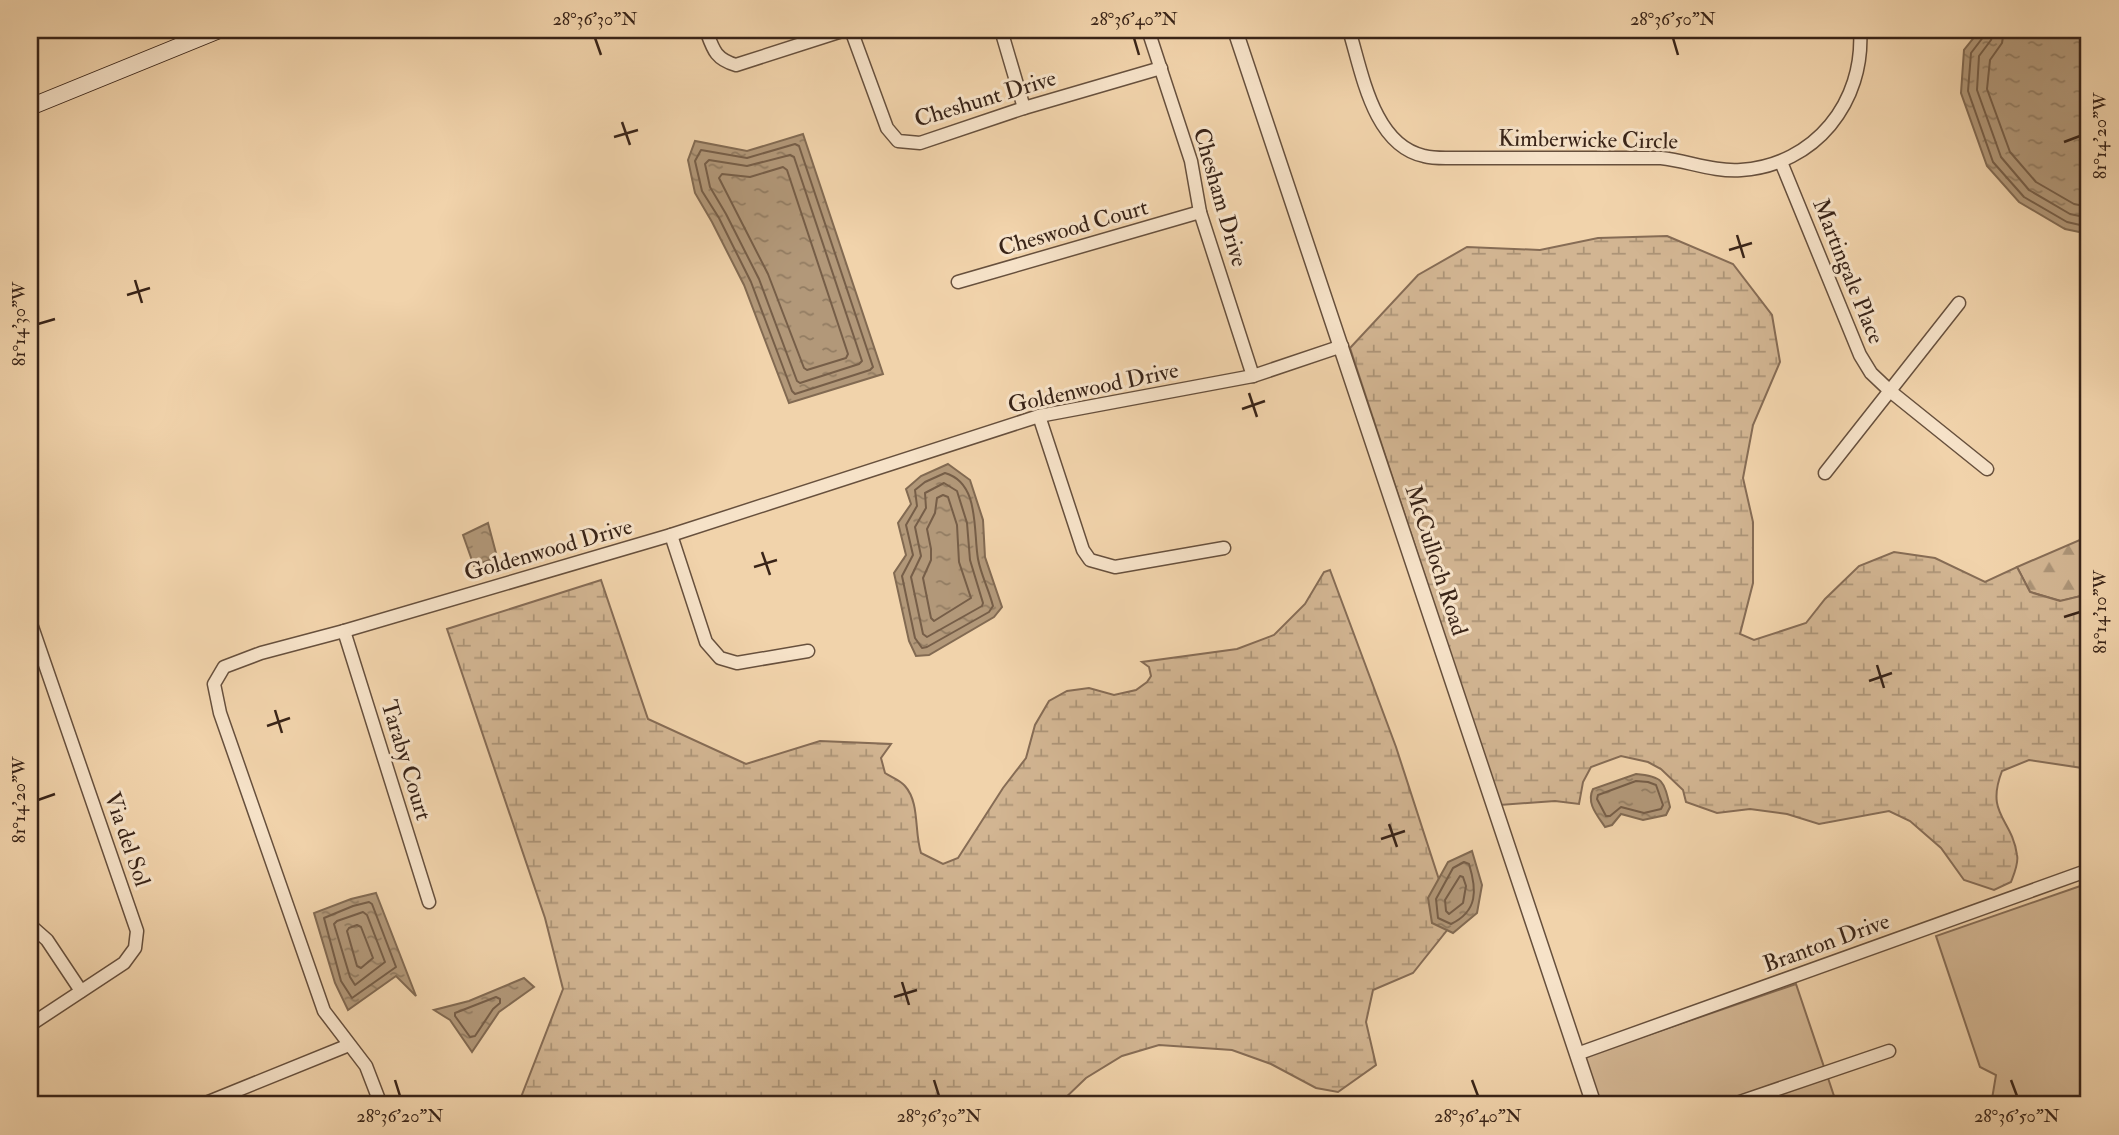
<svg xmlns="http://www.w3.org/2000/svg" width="2119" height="1135" viewBox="0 0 2119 1135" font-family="'IM FELL Double Pica',serif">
  <defs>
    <pattern id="forest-firs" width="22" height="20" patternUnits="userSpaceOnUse" patternTransform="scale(1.75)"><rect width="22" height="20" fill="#d2b592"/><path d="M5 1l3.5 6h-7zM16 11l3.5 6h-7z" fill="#ab9376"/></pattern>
    <pattern id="wetland-marsh" width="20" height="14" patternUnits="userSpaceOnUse" patternTransform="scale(1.75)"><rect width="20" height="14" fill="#d2b592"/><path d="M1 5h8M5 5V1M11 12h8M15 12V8" fill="none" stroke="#ab9376"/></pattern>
    <pattern id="water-ripples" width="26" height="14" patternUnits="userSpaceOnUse" patternTransform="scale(1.75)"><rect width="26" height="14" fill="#b29879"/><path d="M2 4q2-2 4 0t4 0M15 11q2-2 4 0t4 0" fill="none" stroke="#927c62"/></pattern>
  </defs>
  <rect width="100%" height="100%" fill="#f1d3ab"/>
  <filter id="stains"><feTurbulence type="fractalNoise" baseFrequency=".00286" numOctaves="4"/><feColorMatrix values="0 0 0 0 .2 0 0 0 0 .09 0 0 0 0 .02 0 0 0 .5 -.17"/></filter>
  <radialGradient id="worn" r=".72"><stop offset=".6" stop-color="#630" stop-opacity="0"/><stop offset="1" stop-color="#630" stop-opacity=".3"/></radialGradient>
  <g fill="#d2b592" stroke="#866c55" stroke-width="2">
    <path d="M 2089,883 L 2089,1105 L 1972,1105 L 1992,1099 L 1996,1075 L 1980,1067 L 1936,936 Z"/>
    <path d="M 1796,984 L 1824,1067 L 1713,1105 L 1601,1105 L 1584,1057 Z"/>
    <path d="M 1828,1078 L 1837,1105 L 1748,1105 Z"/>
  </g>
  <path fill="url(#forest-firs)" stroke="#866c55" stroke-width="2" d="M 2089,536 L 2089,594 L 2061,601 L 2030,592 L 2017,567 Z"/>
  <g fill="url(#wetland-marsh)" stroke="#866c55" stroke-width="2">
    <path d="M 1667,236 L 1733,264 L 1772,315 L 1780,362 L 1753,425 L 1743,478 L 1753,522 L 1753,583 L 1740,634 L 1754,640 L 1806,623 L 1825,599 L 1859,566 L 1894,552 L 1935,558 L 1985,582 L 2017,567 L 2030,592 L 2060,601 L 2089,594 L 2089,769 L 2029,760 L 2002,771 C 1985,815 2012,818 2017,855 C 2019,863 2014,874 2011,882 L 1994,890 L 1964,880 L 1941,848 L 1910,821 L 1889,811 L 1819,824 L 1787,814 L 1750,809 L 1717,813 L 1686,802 L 1683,790 L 1661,769 L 1648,762 L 1621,756 L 1591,767 L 1583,782 L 1579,804 L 1555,801 L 1500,805 L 1350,348 L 1418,275 L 1467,247 L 1540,250 L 1598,238 Z"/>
    <path d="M 1330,570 L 1396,747 L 1443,892 L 1448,929 L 1413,973 L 1373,990 L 1366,1022 L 1376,1065 L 1338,1092 L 1316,1088 L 1271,1064 L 1232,1050 L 1159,1045 L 1122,1056 L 1086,1078 L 1058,1105 L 518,1105 L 563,989 L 545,918 L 447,629 L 601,580 L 648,719 L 746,764 L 820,741 L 891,744 L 881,758 L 885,773 C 891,777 900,780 905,786 C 920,803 914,831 921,853 L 943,864 L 958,858 L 1003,788 L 1026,758 L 1035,725 L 1049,701 L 1067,691 L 1089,688 L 1114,695 L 1136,690 L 1147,682 L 1151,676 L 1149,667 L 1142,662 L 1237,649 L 1274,635 L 1305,604 L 1324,572 Z"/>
  </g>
  <g fill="url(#water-ripples)" stroke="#826a52" stroke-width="2">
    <path d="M 1980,30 L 2089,30 L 2089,234 L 2065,229 L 2019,202 L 1987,166 L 1961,93 L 1964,50 Z"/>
    <path d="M 803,134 L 883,374 L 789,403 L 744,285 L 712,222 L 695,193 L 688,160 L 695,141 L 747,151 Z"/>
    <path d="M 948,464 L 970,480 L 983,520 L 985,557 L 1002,607 L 994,617 L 929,655 L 916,656 L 909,641 L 894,573 L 906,555 L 898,523 L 911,504 L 906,489 L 921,476 Z"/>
    <path d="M 488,523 L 497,557 L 474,566 L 463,535 Z"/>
    <path d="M 1636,774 C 1663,776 1664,781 1670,807 L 1666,815 L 1643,820 L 1621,814 L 1612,825 L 1605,827 C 1597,815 1586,803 1593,789 Z"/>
    <path d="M 1472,851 L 1482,885 L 1477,913 L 1453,933 L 1432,923 L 1428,898 L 1448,862 Z"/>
    <path d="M 376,893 L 416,996 L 396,976 L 348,1010 L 335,983 L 314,913 L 351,899 Z"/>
    <path d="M 524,978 L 534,987 L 499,1012 L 472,1052 L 450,1020 L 434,1010 L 469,1001 Z"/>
  </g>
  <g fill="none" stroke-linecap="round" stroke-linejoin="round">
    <g stroke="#765e48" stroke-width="2">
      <path d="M 1985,30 L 1984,36 L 1971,53 L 1968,91 L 1993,162 L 2024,197 L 2067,222 L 2089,227"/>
      <path d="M 1994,30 L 1991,40 L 1979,56 L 1977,90 L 2001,157 L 2029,190 L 2070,214 L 2089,218"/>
      <path d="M 2004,30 L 2002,43 L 1990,60 L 1987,89 L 2010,152 L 2036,182 L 2074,204 L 2089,207"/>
      <path d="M 795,144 L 799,146 L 873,367 L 870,370 L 795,394 L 792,391 L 751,282 L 719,218 L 702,191 L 695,161 L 701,150 L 747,158 Z"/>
      <path d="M 790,155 L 794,157 L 862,361 L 859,364 L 800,383 L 797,381 L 759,279 L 726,214 L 710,187 L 705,164 L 709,160 L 747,166 Z"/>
      <path d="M 783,167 L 787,170 L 848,354 L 846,358 L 807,370 L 804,368 L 768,274 L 719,178 L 722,174 L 750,177 Z"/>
      <path d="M 945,473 C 980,483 973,530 978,559 C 981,575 989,590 993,606 L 989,612 L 927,647 L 922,648 L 915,638 L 902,576 L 913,555 L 906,525 L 917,506 L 915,490 L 925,482 Z"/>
      <path d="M 944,483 L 957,491 L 967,523 L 970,560 L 983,603 L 982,606 L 927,637 L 923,634 L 911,577 L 921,556 L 915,527 L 926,508 L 925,493 Z"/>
      <path d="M 943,495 L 948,497 L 957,525 L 959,562 L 971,598 L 934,621 L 931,618 L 923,578 L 931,560 L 931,549 L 927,529 L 935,513 L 937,498 Z"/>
      <path d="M 1636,781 L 1648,782 L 1656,785 L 1663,805 L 1661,809 L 1644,813 L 1621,807 L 1610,816 L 1606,816 L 1597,799 L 1598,795 Z"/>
      <path d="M 1464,862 L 1469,864 C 1477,890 1478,911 1451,924 L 1438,918 L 1436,899 L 1453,868 Z"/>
      <path d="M 1460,876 L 1463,877 L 1466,886 L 1463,903 L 1449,914 L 1446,911 L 1445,900 Z"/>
      <path d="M 369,902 L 372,904 L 396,967 L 352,998 L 341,981 L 324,918 L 353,906 Z"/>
      <path d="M 363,912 L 367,915 L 385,962 L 355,985 L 350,977 L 334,924 L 337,921 Z"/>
      <path d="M 357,925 L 361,927 L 373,958 L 361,968 L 357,966 L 347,931 L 349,928 Z"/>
      <path d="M 496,997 L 500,999 L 500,1003 L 493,1009 L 475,1036 L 470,1037 L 455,1016 L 455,1013 Z"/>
    </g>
    <g stroke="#67503d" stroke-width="15">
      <g id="minor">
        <path d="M 706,30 C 713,49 715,59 736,65 L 845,30"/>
        <path d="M 851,30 L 887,128 L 898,141 L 920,143 L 1024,108 L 1161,68"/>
        <path d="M 1001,30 L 1024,108"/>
        <path d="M 1148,30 L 1191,161 L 1200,212 L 1253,376"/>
        <path d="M 1349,30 C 1362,72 1373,145 1424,156 C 1431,158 1439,158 1446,158 L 1661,158 C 1688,161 1714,172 1741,170 C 1815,165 1865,102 1860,30"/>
        <path d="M 1781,162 L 1860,355 L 1871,373 L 1890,391 L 1987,469"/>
        <path d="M 958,282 L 1200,212"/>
        <path d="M 1039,416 L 1083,550 L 1090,560 L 1115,567 L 1224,548"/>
        <path d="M 1825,473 L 1959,303"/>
        <path d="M 671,535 L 706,642 L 720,658 L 737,663 L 808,651"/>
        <path d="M 30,621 L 137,931 L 135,948 L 124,963 L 30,1025"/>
        <path d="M 344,631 L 429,902"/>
        <path d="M 30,925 L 47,940 L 81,991"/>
        <path d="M 1577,1054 L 2089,870"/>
        <path d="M 201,1105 L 349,1045"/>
        <path d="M 381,1105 L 366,1066 L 324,1011 L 220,713 L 214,684 L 224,667 L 261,653 L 344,631 L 671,535 L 1039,416 L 1253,376 L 1342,346"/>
        <path d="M 1731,1105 L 1889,1051"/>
      </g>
    </g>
    <g stroke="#67503d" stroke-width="17">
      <path id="tertiary" d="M 1235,30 L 1594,1105"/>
    </g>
    <g stroke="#392418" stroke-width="18">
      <path id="secondary" d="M 30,107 L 219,30"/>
    </g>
    <use href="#minor" stroke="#f6e2c8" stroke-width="12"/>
    <use href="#tertiary" stroke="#f6e2c8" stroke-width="14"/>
    <use href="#secondary" stroke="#f6e2c8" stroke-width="16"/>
  </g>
  <path fill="none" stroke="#392418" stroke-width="2.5" d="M 595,38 L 601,55M 1134,38 L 1139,55M 1673,38 L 1678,55M 622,122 L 630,145M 614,137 L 638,130M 2064,142 L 2080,136M 1737,235 L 1744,258M 1729,250 L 1752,243M 135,280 L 142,303M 127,295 L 150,288M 38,324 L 55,319M 1249,393 L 1257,417M 1242,409 L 1265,401M 762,552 L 770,575M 754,567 L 777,560M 2064,617 L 2080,612M 1877,665 L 1884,688M 1869,681 L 1892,673M 275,710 L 282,733M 267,726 L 290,718M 38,800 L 55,794M 1389,824 L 1397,847M 1381,839 L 1405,831M 902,982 L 909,1005M 894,997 L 917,990M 395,1080 L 400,1096M 934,1080 L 939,1096M 1472,1080 L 1478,1096M 2011,1080 L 2017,1096"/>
  <g text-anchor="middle" stroke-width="6" stroke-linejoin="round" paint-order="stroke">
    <g font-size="23" fill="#392418" stroke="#f6e2c8">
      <text transform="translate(985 98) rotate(-17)" y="8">Cheshunt Drive</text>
      <text transform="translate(1588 139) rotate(1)" y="8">Kimberwicke Circle</text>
      <text transform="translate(1221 197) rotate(74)" y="8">Chesham Drive</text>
      <text transform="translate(1073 227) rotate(-16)" y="8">Cheswood Court</text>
      <text transform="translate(1849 271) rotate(68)" y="8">Martingale Place</text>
      <text transform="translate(1093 387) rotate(-12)" y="8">Goldenwood Drive</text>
      <text transform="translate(548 549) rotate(-16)" y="8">Goldenwood Drive</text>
      <text transform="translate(1437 560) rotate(72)" y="8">McCulloch Road</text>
      <text transform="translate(407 760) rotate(73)" y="8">Taraby Court</text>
      <text transform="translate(128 839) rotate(71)" y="8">Via del Sol</text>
      <text transform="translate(1826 942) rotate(-20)" y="8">Branton Drive</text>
    </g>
  </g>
  <rect width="2119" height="1135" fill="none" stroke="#f1d3ab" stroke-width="77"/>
  <rect x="38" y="38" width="2042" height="1058" fill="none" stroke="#392418" stroke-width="2.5"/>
  <g font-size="18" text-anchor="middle" fill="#392418">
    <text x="595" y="25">28°36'30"N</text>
    <text x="1134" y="25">28°36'40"N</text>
    <text x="1673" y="25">28°36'50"N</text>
    <text transform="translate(2100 136) rotate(-90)" y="6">81°14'20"W</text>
    <text transform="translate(19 324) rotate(-90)" y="6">81°14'30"W</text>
    <text transform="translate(2100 612) rotate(-90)" y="6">81°14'10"W</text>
    <text transform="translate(19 800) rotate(-90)" y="6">81°14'20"W</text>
    <text x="400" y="1122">28°36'20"N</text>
    <text x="939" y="1122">28°36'30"N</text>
    <text x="1478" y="1122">28°36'40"N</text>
    <text x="2017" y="1122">28°36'50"N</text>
  </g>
  <rect width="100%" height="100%" filter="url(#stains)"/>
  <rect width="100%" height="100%" fill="url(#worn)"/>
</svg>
